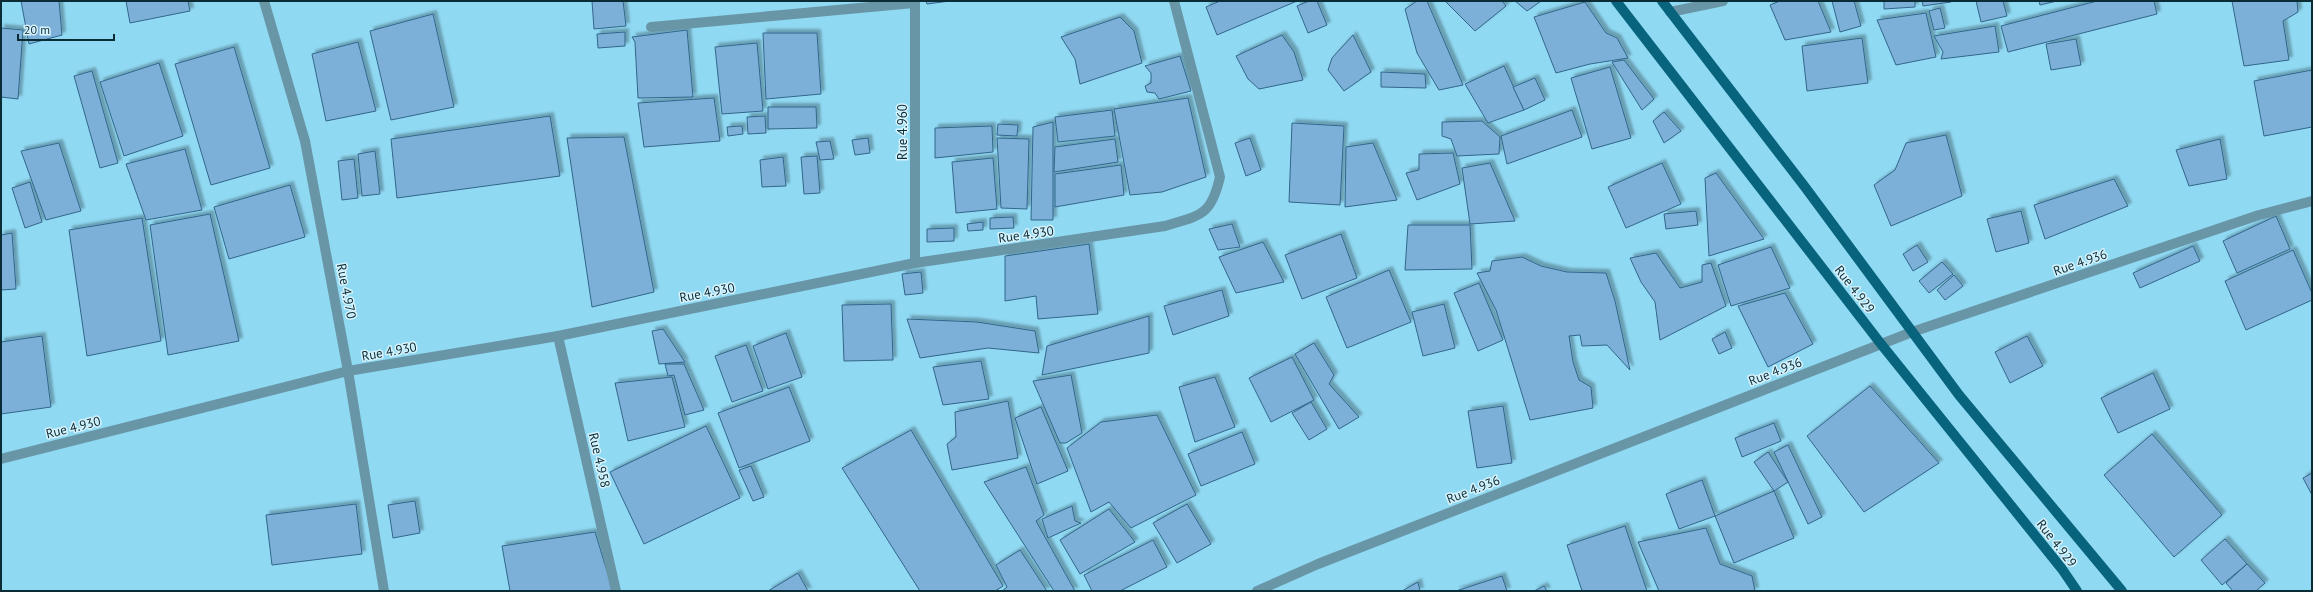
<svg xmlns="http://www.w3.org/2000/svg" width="2313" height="592" viewBox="0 0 2313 592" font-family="'PT Sans',sans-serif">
  <defs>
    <filter id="shadow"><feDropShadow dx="3.5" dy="-3.5" stdDeviation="1" flood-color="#0004"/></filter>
  </defs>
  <rect width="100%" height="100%" fill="#90d9f3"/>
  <g fill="#7bb0d8" stroke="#32668a" filter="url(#shadow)">
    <path d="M 21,1 L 59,1 L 62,35 L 29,44 Z"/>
    <path d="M 126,1 L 188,1 L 190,11 L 130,23 Z"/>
    <path d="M 592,1 L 623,1 L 626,26 L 594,29 Z"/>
    <path d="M 926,1 L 950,1 L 927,4 Z"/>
    <path d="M 1220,1 L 1297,1 L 1217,35 L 1206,7 Z"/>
    <path d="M 1309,1 L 1317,1 L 1327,25 L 1308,33 L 1297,6 Z"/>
    <path d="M 1417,1 L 1427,1 L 1463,85 L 1439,90 L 1417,53 L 1405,9 Z"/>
    <path d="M 1445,1 L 1502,1 L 1506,6 L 1475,31 Z"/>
    <path d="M 1515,1 L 1541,1 L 1527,11 Z"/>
    <path d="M 1780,1 L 1818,1 L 1831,32 L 1785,40 L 1770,5 Z"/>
    <path d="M 1832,1 L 1854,1 L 1861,26 L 1840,32 Z"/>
    <path d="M 1884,1 L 1915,1 L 1915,7 L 1884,9 Z"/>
    <path d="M 1922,1 L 1951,1 L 1951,2 L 1923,6 Z"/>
    <path d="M 1976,1 L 2003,1 L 2007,16 L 1981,22 Z"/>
    <path d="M 2039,1 L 2057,1 L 2040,5 Z"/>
    <path d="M 2097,1 L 2154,1 L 2157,14 L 2008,52 L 2001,26 Z"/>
    <path d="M 2232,1 L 2297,1 L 2298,12 L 2283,21 L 2289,60 L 2244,66 Z"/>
    <path d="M 1585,2 L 1606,33 L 1617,38 L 1628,58 L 1590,64 L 1556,73 L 1534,17 Z"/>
    <path d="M 1940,8 L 1945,28 L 1934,30 L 1929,11 Z"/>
    <path d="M 1926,13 L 1936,57 L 1896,65 L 1877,20 Z"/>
    <path d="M 433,14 L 454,107 L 391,120 L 370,31 Z"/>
    <path d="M 1120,17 L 1134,31 L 1142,63 L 1080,84 L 1075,59 L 1061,37 Z"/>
    <path d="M 1995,26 L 1999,52 L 1941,59 L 1943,52 L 1934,36 Z"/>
    <path d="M 1,28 L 23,30 L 18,99 L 1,97 Z"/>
    <path d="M 687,30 L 693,97 L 638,98 L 635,42 L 632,37 Z"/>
    <path d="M 625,32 L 625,46 L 598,48 L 597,34 Z"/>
    <path d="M 763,33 L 817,33 L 821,94 L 766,99 Z"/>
    <path d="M 1282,35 L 1294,52 L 1303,80 L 1259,89 L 1248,79 L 1236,56 Z"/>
    <path d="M 1353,35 L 1371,72 L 1344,91 L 1328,70 L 1332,58 Z"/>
    <path d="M 1862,38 L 1868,83 L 1807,91 L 1802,46 Z"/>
    <path d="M 2076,39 L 2081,65 L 2051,70 L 2046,44 Z"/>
    <path d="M 358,42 L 376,111 L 326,121 L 312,54 Z"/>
    <path d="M 757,43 L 763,111 L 722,114 L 715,47 Z"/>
    <path d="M 234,47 L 270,168 L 211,185 L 175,64 Z"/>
    <path d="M 1180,56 L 1191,91 L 1159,99 L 1155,93 L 1147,92 L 1145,86 L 1151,83 L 1151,73 L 1145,66 Z"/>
    <path d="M 1624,60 L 1654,99 L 1642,110 L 1612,62 Z"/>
    <path d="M 159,63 L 183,136 L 124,156 L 100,82 Z"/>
    <path d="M 1504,66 L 1524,110 L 1488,123 L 1465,84 Z"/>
    <path d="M 1610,67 L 1631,138 L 1592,149 L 1571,78 Z"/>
    <path d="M 2312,70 L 2312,127 L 2264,136 L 2254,81 Z"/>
    <path d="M 92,71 L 118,163 L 100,168 L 74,76 Z"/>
    <path d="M 1381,72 L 1425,74 L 1426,88 L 1381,87 Z"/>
    <path d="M 1535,78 L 1545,100 L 1524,110 L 1513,87 Z"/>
    <path d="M 714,98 L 720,141 L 644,147 L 638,103 Z"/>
    <path d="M 1188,98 L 1206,177 L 1162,192 L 1130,195 L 1114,109 Z"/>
    <path d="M 768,107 L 816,107 L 817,128 L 768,129 Z"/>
    <path d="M 1112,110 L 1115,136 L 1058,142 L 1055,117 Z"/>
    <path d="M 1572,110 L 1582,137 L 1507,164 L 1501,136 Z"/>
    <path d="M 1664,112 L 1681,131 L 1664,143 L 1653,121 Z"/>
    <path d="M 550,116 L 560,176 L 397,198 L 391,139 Z"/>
    <path d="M 765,116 L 766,133 L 748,134 L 747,117 Z"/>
    <path d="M 1482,121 L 1500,137 L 1499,154 L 1457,156 L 1451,139 L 1442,136 L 1442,122 Z"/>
    <path d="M 1053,122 L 1053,220 L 1031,220 L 1033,127 Z"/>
    <path d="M 1292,123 L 1344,126 L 1340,205 L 1289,202 Z"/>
    <path d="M 998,124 L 1018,125 L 1017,136 L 997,135 Z"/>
    <path d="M 742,126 L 743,134 L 728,136 L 727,127 Z"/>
    <path d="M 992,126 L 993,152 L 935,158 L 935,128 Z"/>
    <path d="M 1946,135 L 1962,196 L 1891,226 L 1874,185 L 1895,170 L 1906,143 Z"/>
    <path d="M 624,137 L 654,292 L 592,307 L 567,138 Z"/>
    <path d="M 868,138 L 870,153 L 855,155 L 852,140 Z"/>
    <path d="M 997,138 L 1029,139 L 1027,209 L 1001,208 Z"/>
    <path d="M 1250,138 L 1261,170 L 1246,176 L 1235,143 Z"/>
    <path d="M 1115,139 L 1118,162 L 1054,172 L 1055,147 Z"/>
    <path d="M 2220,139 L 2227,179 L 2189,186 L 2176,150 Z"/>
    <path d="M 830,141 L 834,159 L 820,160 L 816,142 Z"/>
    <path d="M 59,143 L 81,211 L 46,220 L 21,151 Z"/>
    <path d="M 1373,143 L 1397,200 L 1345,207 L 1346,147 Z"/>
    <path d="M 185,149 L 202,210 L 146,220 L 126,164 Z"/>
    <path d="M 375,151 L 380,194 L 362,196 L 358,154 Z"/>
    <path d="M 1453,153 L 1460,184 L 1417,200 L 1406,173 L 1419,170 L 1419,154 Z"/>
    <path d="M 817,156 L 820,193 L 804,194 L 801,157 Z"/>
    <path d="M 783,157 L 786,186 L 762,187 L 760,160 Z"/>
    <path d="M 993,158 L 997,209 L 956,213 L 952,162 Z"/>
    <path d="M 354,159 L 358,198 L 342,200 L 338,161 Z"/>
    <path d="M 1490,163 L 1515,221 L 1470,224 L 1462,168 Z"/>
    <path d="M 1662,163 L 1681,204 L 1626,228 L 1608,187 Z"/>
    <path d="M 1121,165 L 1124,195 L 1055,207 L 1055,174 Z"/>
    <path d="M 1716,173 L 1764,239 L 1709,256 L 1705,178 Z"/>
    <path d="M 2114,179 L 2128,206 L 2045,239 L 2034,205 Z"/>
    <path d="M 30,182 L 42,222 L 25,228 L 12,188 Z"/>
    <path d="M 290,185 L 305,237 L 229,259 L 214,207 Z"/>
    <path d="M 1696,211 L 1698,225 L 1666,229 L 1664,214 Z"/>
    <path d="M 2021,211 L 2029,243 L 1996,252 L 1987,219 Z"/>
    <path d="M 210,214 L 239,341 L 168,355 L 150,225 Z"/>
    <path d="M 2276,216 L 2290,249 L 2237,273 L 2223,241 Z"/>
    <path d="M 1013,217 L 1014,228 L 990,229 L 990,218 Z"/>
    <path d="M 142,218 L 161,341 L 87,356 L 69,230 Z"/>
    <path d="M 983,222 L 983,230 L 968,231 L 967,224 Z"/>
    <path d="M 1232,224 L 1240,247 L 1218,250 L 1209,229 Z"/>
    <path d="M 1408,225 L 1470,225 L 1472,269 L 1405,270 Z"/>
    <path d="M 954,228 L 954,241 L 927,242 L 927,229 Z"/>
    <path d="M 12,233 L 16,289 L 1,290 L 1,235 Z"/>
    <path d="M 1341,234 L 1357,278 L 1302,299 L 1285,255 Z"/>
    <path d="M 1263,242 L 1284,282 L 1236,293 L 1219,257 Z"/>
    <path d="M 1089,244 L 1098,314 L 1038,319 L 1036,296 L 1005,301 L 1005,256 Z"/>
    <path d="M 1917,245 L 1928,262 L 1913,271 L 1903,254 Z"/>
    <path d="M 2193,246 L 2200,261 L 2140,288 L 2133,273 Z"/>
    <path d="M 1771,247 L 1790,288 L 1731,306 L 1718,265 Z"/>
    <path d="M 2293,250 L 2312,293 L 2312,300 L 2246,330 L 2225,281 Z"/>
    <path d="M 1656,253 L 1680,288 L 1702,282 L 1702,265 L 1711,263 L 1726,306 L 1660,340 L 1655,302 L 1641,282 L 1630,258 Z"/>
    <path d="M 1522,257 L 1541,266 L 1567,272 L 1606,273 L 1615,301 L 1630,370 L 1607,345 L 1582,346 L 1580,335 L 1569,336 L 1573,362 L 1579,380 L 1591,387 L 1593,408 L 1530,420 L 1496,310 L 1477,273 L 1490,271 L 1492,261 Z"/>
    <path d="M 1942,262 L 1953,274 L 1929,293 L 1919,281 Z"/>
    <path d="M 1389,270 L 1411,322 L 1347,348 L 1326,297 Z"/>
    <path d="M 921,272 L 923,293 L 905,295 L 902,274 Z"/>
    <path d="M 1954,275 L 1963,286 L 1945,300 L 1937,290 Z"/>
    <path d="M 1479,283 L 1503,340 L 1478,351 L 1454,293 Z"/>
    <path d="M 1222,290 L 1229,316 L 1173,335 L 1164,306 Z"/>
    <path d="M 1785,293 L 1813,344 L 1768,367 L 1738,306 Z"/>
    <path d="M 891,304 L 893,360 L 844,361 L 842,305 Z"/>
    <path d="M 1444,304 L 1455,348 L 1423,356 L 1412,312 Z"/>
    <path d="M 1149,316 L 1149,353 L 1042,375 L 1047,346 Z"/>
    <path d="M 907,319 L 977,322 L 1035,331 L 1039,353 L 988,348 L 920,358 Z"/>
    <path d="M 663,329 L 685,362 L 659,364 L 652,331 Z"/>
    <path d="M 1725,332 L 1732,348 L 1719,354 L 1712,339 Z"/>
    <path d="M 786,333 L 802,377 L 768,389 L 753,346 Z"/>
    <path d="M 42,336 L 51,407 L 1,414 L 1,342 Z"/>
    <path d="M 2027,336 L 2043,366 L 2010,383 L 1995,352 Z"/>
    <path d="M 1314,343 L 1334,375 L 1329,384 L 1359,417 L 1339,429 L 1295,354 Z"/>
    <path d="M 746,345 L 763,391 L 732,402 L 715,356 Z"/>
    <path d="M 1292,357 L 1314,400 L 1271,422 L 1249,378 Z"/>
    <path d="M 981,361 L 989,399 L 943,405 L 933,367 Z"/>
    <path d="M 665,364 L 684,364 L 704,410 L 685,415 L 674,375 L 668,376 Z"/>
    <path d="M 2153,373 L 2170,409 L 2118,433 L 2101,398 Z"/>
    <path d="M 1071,375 L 1082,433 L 1066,443 L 1060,443 L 1033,381 Z"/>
    <path d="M 672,377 L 685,427 L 628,441 L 615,383 Z"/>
    <path d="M 1215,377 L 1235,427 L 1195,442 L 1179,387 Z"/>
    <path d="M 1870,386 L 1939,463 L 1864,512 L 1807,436 Z"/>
    <path d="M 789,387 L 810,441 L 739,468 L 718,413 Z"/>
    <path d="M 1008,401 L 1018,458 L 952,470 L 947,444 L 956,437 L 955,412 Z"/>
    <path d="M 1311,402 L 1327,429 L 1309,440 L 1292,413 Z"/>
    <path d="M 1503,406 L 1512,463 L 1477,468 L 1468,411 Z"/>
    <path d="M 1041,407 L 1068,471 L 1037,484 L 1015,418 Z"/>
    <path d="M 1157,415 L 1196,495 L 1131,528 L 1109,502 L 1091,512 L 1067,448 L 1101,422 Z"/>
    <path d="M 1774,423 L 1781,441 L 1742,457 L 1735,438 Z"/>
    <path d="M 706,426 L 740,498 L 644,544 L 610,472 Z"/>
    <path d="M 911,430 L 1003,586 L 995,591 L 920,591 L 842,468 Z"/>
    <path d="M 1242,432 L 1255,464 L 1201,486 L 1188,454 Z"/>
    <path d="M 2152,434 L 2222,515 L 2174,557 L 2104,475 Z"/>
    <path d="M 1788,445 L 1822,517 L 1808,524 L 1774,452 Z"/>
    <path d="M 1768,452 L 1788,482 L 1774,491 L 1754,462 Z"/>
    <path d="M 751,466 L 764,497 L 753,501 L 739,470 Z"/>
    <path d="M 1026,467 L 1044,515 L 1036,521 L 1075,591 L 1054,591 L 984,482 Z"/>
    <path d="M 2312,473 L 2312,495 L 2303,478 Z"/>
    <path d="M 1702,480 L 1715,516 L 1679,529 L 1666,494 Z"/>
    <path d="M 1774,491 L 1794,538 L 1734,563 L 1715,516 Z"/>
    <path d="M 415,501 L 420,533 L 393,538 L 388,505 Z"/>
    <path d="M 356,504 L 362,554 L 272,565 L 266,515 Z"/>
    <path d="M 1187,504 L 1211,544 L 1177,563 L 1153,523 Z"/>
    <path d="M 1072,506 L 1075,521 L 1081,523 L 1048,538 L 1042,519 Z"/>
    <path d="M 1109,509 L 1135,542 L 1080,574 L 1060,540 Z"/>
    <path d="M 1625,526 L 1647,591 L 1582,591 L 1567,545 Z"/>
    <path d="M 1706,528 L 1720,564 L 1752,576 L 1755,591 L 1659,591 L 1638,542 Z"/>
    <path d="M 595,532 L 613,591 L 510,591 L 502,546 Z"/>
    <path d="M 2225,539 L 2247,564 L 2222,585 L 2201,560 Z"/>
    <path d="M 1153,540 L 1167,567 L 1120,591 L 1092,591 L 1084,575 Z"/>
    <path d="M 1020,550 L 1047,591 L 1002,591 L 1007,587 L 996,565 Z"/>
    <path d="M 2247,564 L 2265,583 L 2256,591 L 2233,591 L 2226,583 Z"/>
    <path d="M 798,573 L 808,591 L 768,591 Z"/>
    <path d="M 1502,576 L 1507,591 L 1456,591 Z"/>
    <path d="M 1418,582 L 1420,591 L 1402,591 Z"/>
    <path d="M 1544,586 L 1547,591 L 1534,591 Z"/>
  </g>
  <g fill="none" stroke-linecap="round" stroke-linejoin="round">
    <g stroke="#6896a7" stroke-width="10">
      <path d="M 264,1 L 305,141 L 348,371 L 384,591"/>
      <path d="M 915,1 L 915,263"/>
      <path d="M 1670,12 L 1723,1"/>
      <path d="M 651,27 L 914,3"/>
      <path d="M 558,336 L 616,591"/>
      <path d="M 1,459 L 348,371 L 558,336 L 915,263 L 1165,226 C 1201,215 1211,216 1220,177 L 1174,1"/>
      <path d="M 1257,591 L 1318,564 L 1912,332 L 2259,215 L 2312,201"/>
    </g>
    <g stroke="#07647c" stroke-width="10">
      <path d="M 1616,1 L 1881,344 L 2062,569 L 2077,591"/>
      <path d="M 1662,1 L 1805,187 L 1959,395 L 2122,591"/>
    </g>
  </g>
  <g text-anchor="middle" stroke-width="3" stroke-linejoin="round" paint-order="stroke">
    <g font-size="13" fill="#0b2b35" stroke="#d7f3fd">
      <text transform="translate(902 132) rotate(-90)" y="5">Rue 4.960</text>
      <text transform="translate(1026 234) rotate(-8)" y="5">Rue 4.930</text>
      <text transform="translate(2080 262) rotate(-19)" y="5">Rue 4.936</text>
      <text transform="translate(1855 289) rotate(52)" y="5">Rue 4.929</text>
      <text transform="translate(347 291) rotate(79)" y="5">Rue 4.970</text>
      <text transform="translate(707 292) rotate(-11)" y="5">Rue 4.930</text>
      <text transform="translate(389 351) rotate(-10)" y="5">Rue 4.930</text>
      <text transform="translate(1775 371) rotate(-21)" y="5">Rue 4.936</text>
      <text transform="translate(73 427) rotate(-14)" y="5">Rue 4.930</text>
      <text transform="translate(600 460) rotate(77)" y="5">Rue 4.958</text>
      <text transform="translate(1473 489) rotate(-21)" y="5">Rue 4.936</text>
      <text transform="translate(2057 543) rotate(52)" y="5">Rue 4.929</text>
    </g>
  </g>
  <rect width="2313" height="592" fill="none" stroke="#0b2b35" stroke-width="4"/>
  <path d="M18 34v6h96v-6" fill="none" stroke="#0b2b35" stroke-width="2"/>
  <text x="24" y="34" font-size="12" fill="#0b2b35" stroke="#d7f3fd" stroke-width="3" paint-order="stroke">20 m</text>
</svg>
